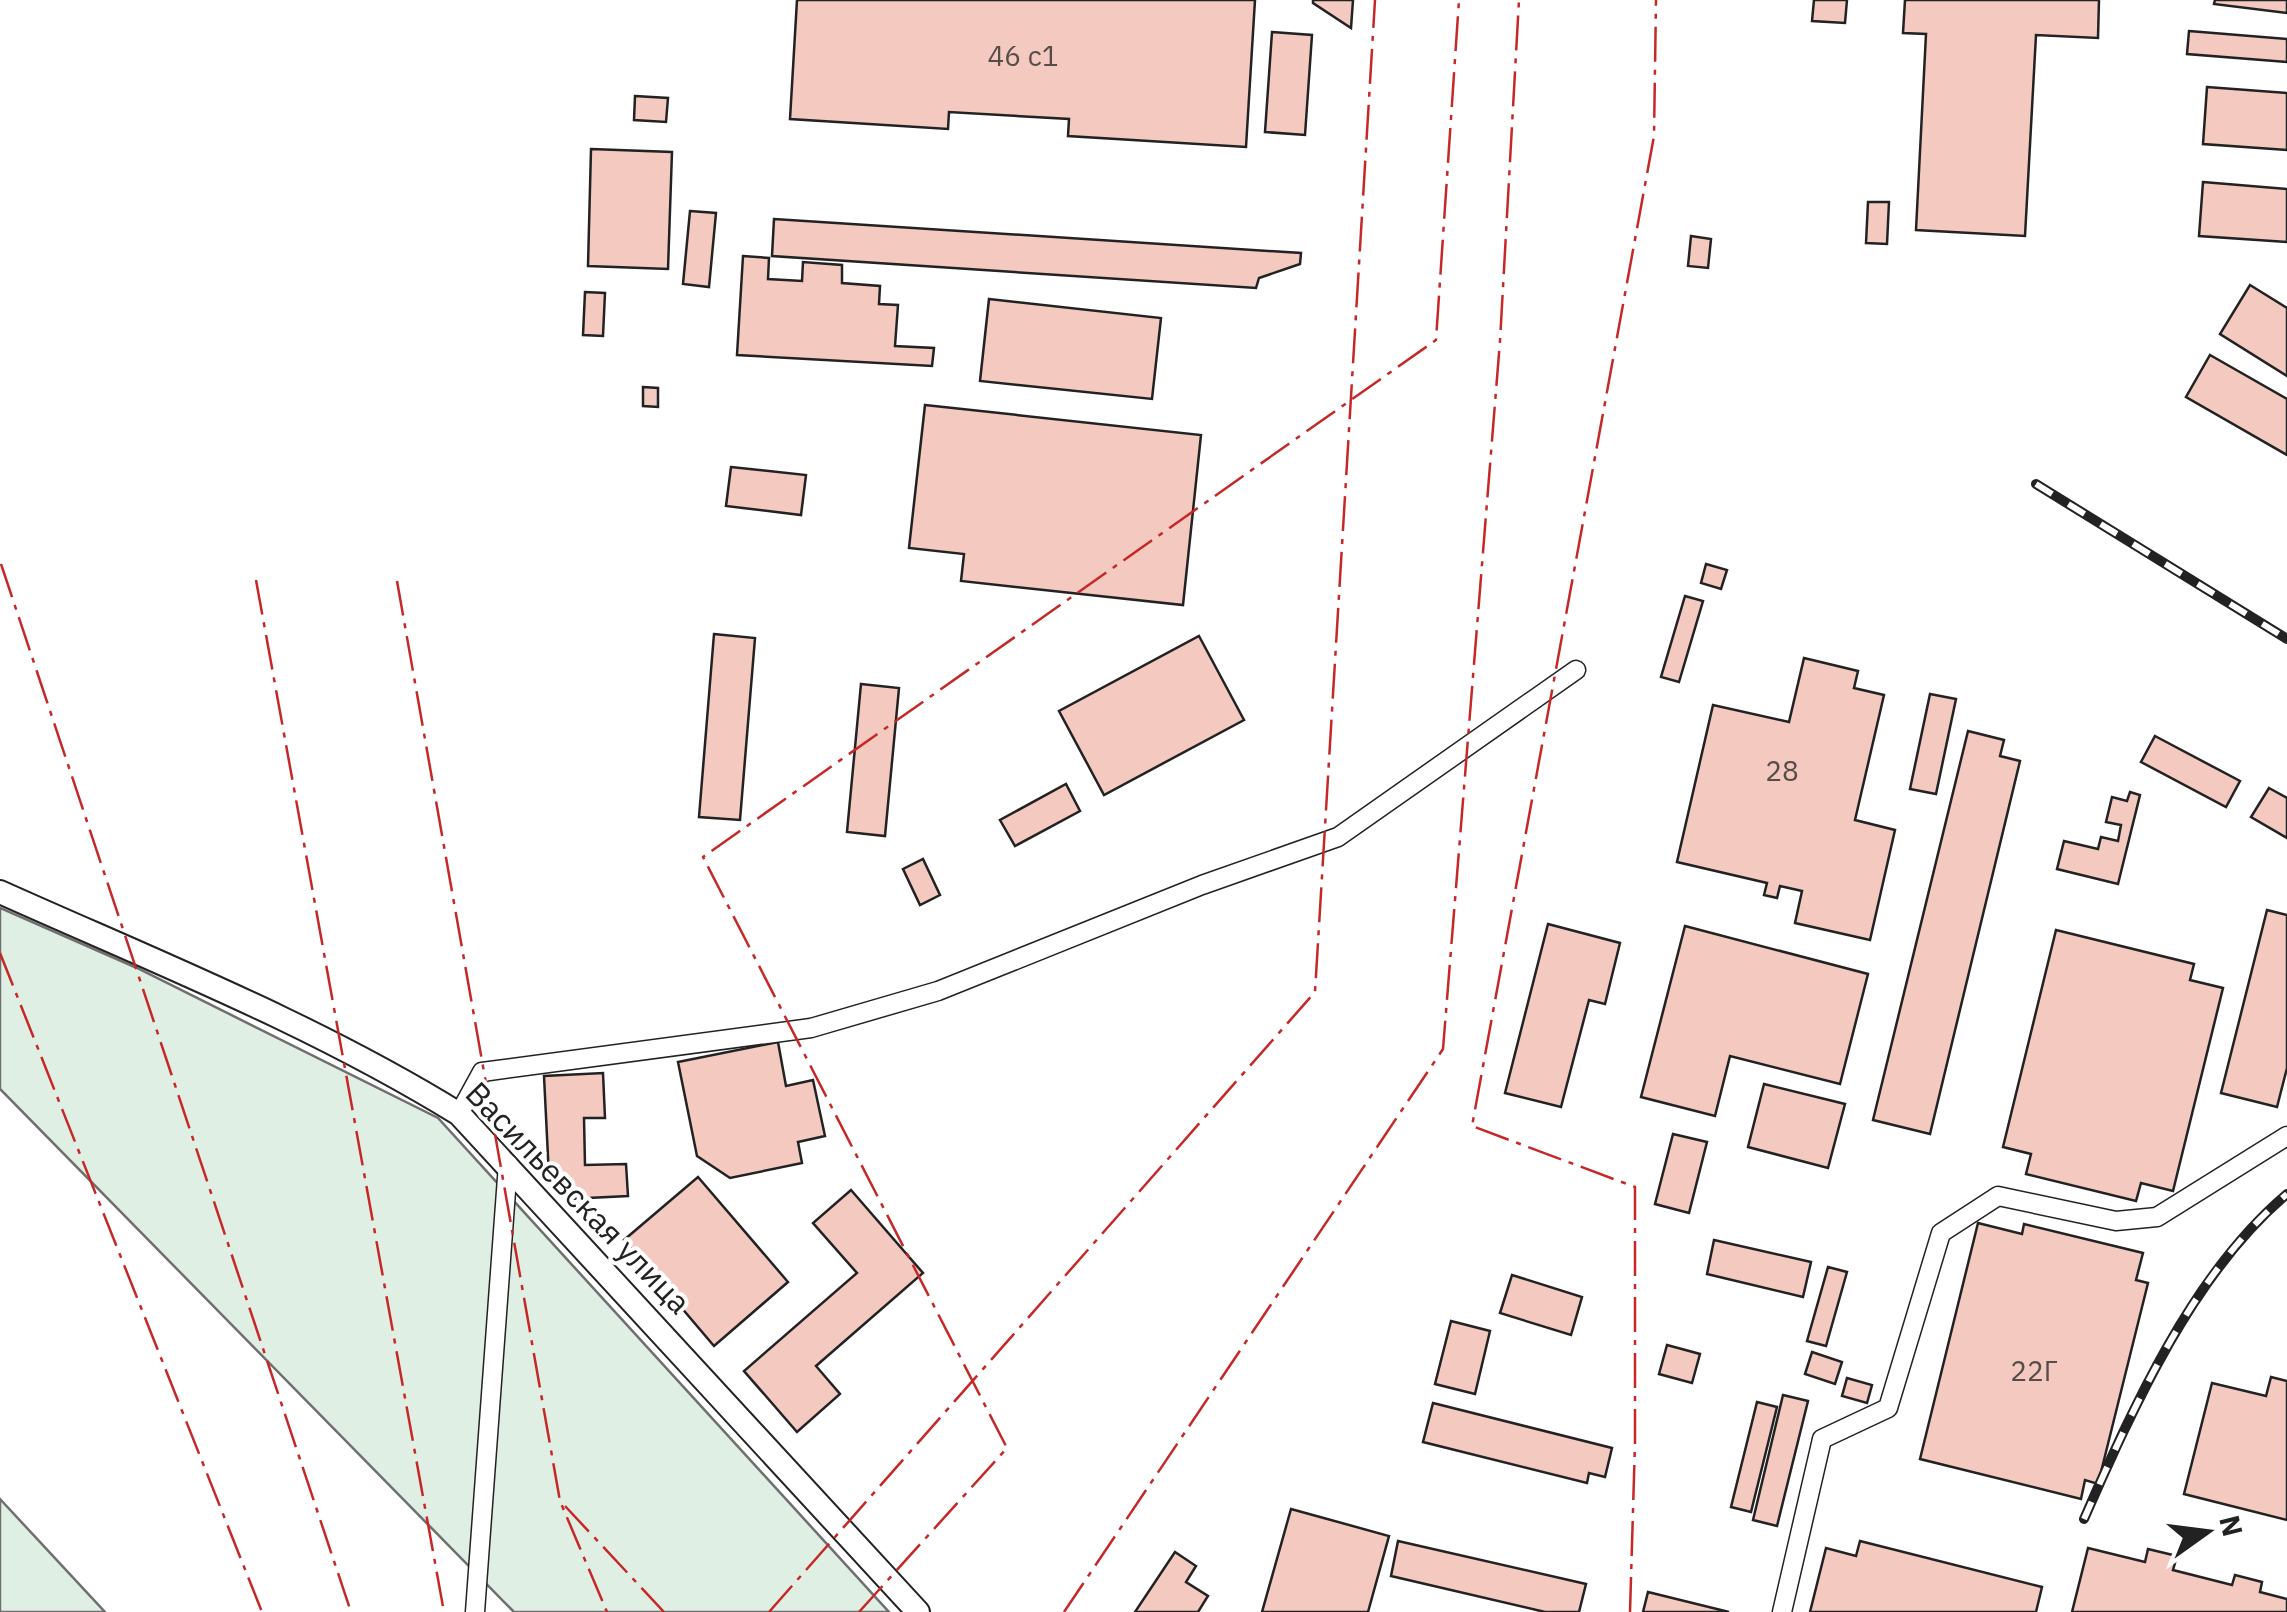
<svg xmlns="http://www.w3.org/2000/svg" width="2287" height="1612" viewBox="0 0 2287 1612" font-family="'IBM Plex Sans',sans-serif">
  <rect width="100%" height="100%" fill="#fff"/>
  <g fill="#e0efe3" stroke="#6f6f6f" stroke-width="2.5">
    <path d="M 0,908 L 137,968 L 438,1118 L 889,1612 L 514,1612 L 0,1089 Z"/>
    <path d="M 0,1499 L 105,1612 L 0,1612 Z"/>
  </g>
  <g fill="#f3c9c0" stroke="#222" stroke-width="2.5">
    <path d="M 797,0 L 1255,0 L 1246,147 L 1068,136 L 1069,119 L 949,112 L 948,129 L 790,119 Z"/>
    <path d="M 1313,0 L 1353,0 L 1351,28 L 1313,3 Z"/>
    <path d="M 1814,0 L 1847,0 L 1845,23 L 1812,21 Z"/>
    <path d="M 1905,0 L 2099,0 L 2098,38 L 2036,35 L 2025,236 L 1916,230 L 1926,34 L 1903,33 Z"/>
    <path d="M 2215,0 L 2287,0 L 2287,13 L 2214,4 Z"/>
    <path d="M 2189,31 L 2287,39 L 2287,62 L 2187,54 Z"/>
    <path d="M 1272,32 L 1312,35 L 1305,135 L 1265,132 Z"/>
    <path d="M 2207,87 L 2287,93 L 2287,150 L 2203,144 Z"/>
    <path d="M 635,96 L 668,98 L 666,122 L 634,120 Z"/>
    <path d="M 591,149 L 672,152 L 668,269 L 588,266 Z"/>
    <path d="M 2203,182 L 2287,189 L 2287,242 L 2199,236 Z"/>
    <path d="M 1868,202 L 1889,202 L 1887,244 L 1866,243 Z"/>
    <path d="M 690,211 L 716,213 L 709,287 L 683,284 Z"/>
    <path d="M 774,219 L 1301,253 L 1300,264 L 1259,278 L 1256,288 L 772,256 Z"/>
    <path d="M 1691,236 L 1711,239 L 1708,268 L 1688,266 Z"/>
    <path d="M 743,256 L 769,258 L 768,279 L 802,281 L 803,262 L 842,265 L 842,283 L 880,286 L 879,304 L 898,305 L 895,346 L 934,348 L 932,366 L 737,355 Z"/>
    <path d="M 2250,285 L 2287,308 L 2287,376 L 2220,334 Z"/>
    <path d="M 585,292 L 605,293 L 603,336 L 583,335 Z"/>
    <path d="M 989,299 L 1161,318 L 1152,399 L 980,381 Z"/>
    <path d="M 2210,355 L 2287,399 L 2287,455 L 2186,397 Z"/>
    <path d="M 643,387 L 658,388 L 658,407 L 643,406 Z"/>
    <path d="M 925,405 L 1201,435 L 1183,605 L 961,581 L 964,554 L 909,548 Z"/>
    <path d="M 731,467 L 806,475 L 801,515 L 726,506 Z"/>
    <path d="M 1706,564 L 1727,570 L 1721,589 L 1701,583 Z"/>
    <path d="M 1685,596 L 1703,601 L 1679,682 L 1661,677 Z"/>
    <path d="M 714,634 L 755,638 L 740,820 L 699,817 Z"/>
    <path d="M 1199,636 L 1244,720 L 1104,795 L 1059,711 Z"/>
    <path d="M 1804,658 L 1858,671 L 1854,688 L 1884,695 L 1855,820 L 1895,830 L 1870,940 L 1795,923 L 1802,891 L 1780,886 L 1777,898 L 1764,895 L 1767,883 L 1677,862 L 1713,705 L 1789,722 Z"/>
    <path d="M 861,684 L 899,688 L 885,836 L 847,832 Z"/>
    <path d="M 1930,694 L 1956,699 L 1936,794 L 1910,789 Z"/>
    <path d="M 1968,731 L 2004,740 L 2000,756 L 2020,761 L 1930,1134 L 1873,1120 Z"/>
    <path d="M 2155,736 L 2240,781 L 2226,807 L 2141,762 Z"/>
    <path d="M 1066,784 L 1080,811 L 1015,846 L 1000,820 Z"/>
    <path d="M 2269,788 L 2287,798 L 2287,838 L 2251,817 Z"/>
    <path d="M 2130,792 L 2140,795 L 2118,884 L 2057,869 L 2064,841 L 2098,849 L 2101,837 L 2118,841 L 2121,825 L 2106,822 L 2112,797 L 2127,801 Z"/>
    <path d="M 923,859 L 940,895 L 920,905 L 903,869 Z"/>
    <path d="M 2267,910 L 2287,915 L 2287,1068 L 2277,1107 L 2221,1093 Z"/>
    <path d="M 1548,924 L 1620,943 L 1605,1004 L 1589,1000 L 1561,1107 L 1505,1093 Z"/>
    <path d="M 1685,926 L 1868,974 L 1840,1084 L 1730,1056 L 1715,1116 L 1641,1097 Z"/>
    <path d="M 2056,930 L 2194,964 L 2190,980 L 2223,988 L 2173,1191 L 2141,1183 L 2136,1201 L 2026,1174 L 2031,1154 L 2003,1147 Z"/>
    <path d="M 778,1042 L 786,1086 L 813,1080 L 825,1136 L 798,1142 L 802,1163 L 730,1178 L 697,1156 L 678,1062 Z"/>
    <path d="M 603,1073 L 605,1118 L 584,1118 L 585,1165 L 626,1164 L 628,1196 L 567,1199 L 549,1177 L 544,1076 Z"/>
    <path d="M 1764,1084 L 1845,1104 L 1828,1168 L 1748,1147 Z"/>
    <path d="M 1673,1134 L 1707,1142 L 1689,1213 L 1655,1204 Z"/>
    <path d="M 698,1177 L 788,1282 L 714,1346 L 624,1240 Z"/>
    <path d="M 851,1190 L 923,1273 L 816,1366 L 840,1394 L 797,1432 L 744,1371 L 857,1273 L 813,1223 Z"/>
    <path d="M 1978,1223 L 2022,1234 L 2024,1224 L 2143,1253 L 2136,1280 L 2148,1283 L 2098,1484 L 2085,1480 L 2081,1499 L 1920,1459 Z"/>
    <path d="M 1714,1240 L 1811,1262 L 1803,1297 L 1707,1274 Z"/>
    <path d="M 1828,1267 L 1847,1272 L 1826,1346 L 1807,1341 Z"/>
    <path d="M 1512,1275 L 1582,1297 L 1571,1335 L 1500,1313 Z"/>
    <path d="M 1451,1321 L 1490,1331 L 1475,1394 L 1435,1384 Z"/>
    <path d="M 1667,1345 L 1700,1354 L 1692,1383 L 1659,1374 Z"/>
    <path d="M 1812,1352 L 1842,1362 L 1835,1384 L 1805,1374 Z"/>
    <path d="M 2271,1377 L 2287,1381 L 2287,1520 L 2184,1494 L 2212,1383 L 2266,1396 Z"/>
    <path d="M 1847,1378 L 1872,1385 L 1867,1403 L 1842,1396 Z"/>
    <path d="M 1783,1395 L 1808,1401 L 1777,1526 L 1753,1520 Z"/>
    <path d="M 1757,1402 L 1777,1407 L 1751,1512 L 1731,1507 Z"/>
    <path d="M 1433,1403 L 1612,1448 L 1605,1477 L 1589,1473 L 1587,1483 L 1423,1442 Z"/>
    <path d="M 1291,1509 L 1389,1536 L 1368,1612 L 1262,1612 Z"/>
    <path d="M 1398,1541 L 1586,1584 L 1579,1612 L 1545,1612 L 1391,1576 Z"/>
    <path d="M 1860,1541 L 2042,1587 L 2036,1612 L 1810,1612 L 1826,1548 L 1856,1556 Z"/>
    <path d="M 2088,1548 L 2145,1562 L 2148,1549 L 2177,1556 L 2173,1570 L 2232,1585 L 2235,1575 L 2262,1582 L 2260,1592 L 2287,1599 L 2287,1612 L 2072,1612 Z"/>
    <path d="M 1175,1552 L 1196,1566 L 1186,1582 L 1208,1596 L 1198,1612 L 1135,1612 Z"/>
    <path d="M 1648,1592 L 1729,1612 L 1643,1612 Z"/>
  </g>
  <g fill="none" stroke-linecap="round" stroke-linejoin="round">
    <g stroke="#222" stroke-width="21">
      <g id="minor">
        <path d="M 459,1114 L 482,1072 L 811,1028 L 938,991 L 1202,885 L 1338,837 L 1576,670"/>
        <path d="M 475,1612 L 508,1164"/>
        <path d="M 1782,1612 L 1822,1439 L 1888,1408 L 1941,1233 L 1998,1196 L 2116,1221 L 2157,1217 L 2287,1136"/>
      </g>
    </g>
    <g stroke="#222" stroke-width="26">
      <path id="tertiary" d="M 0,892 C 156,962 313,1024 459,1114 L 918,1612"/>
    </g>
    <use href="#minor" stroke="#fff" stroke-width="18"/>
    <use href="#tertiary" stroke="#fff" stroke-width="22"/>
    <g stroke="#222" stroke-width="10">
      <g id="rail">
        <path d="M 2036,484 L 2287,639"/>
        <path d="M 2084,1519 C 2133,1408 2192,1274 2287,1194"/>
      </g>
    </g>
    <use href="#rail" stroke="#fff" stroke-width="6" stroke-dasharray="19" stroke-linecap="butt"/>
    <g stroke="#c62828" stroke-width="2.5" stroke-dasharray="35 8 5 8" stroke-linecap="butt">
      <path d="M 1,564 L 351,1612"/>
      <path d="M 256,580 L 444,1612"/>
      <path d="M 397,581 L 560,1501 L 607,1612"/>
      <path d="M 0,953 L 262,1612"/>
      <path d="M 565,1506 L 664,1612"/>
      <path d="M 769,1612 L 1315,992 L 1375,0"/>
      <path d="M 859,1612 L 1007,1448 L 703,857 L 1436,340 L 1459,0"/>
      <path d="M 1064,1612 L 1443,1049 L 1500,341 L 1519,0"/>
      <path d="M 1630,1612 L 1635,1443 L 1635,1187 L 1472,1126 L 1654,136 L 1656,0"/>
    </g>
  </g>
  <g text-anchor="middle" stroke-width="8" stroke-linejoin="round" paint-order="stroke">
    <g font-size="28" fill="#564c4a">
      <text x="1023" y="66">46 с1</text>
      <text x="1782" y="781">28</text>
      <text x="2034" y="1381">22Г</text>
    </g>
    <g font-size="32" fill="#222" stroke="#fff">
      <text transform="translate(578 1198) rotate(46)" y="11">Васильевская улица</text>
    </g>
  </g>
  <g transform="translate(2207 1532) rotate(76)" stroke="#ffffff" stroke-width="8" paint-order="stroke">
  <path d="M0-8L18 38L0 25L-18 38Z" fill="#222222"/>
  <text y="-15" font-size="28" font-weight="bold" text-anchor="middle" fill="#222222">N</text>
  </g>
</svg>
